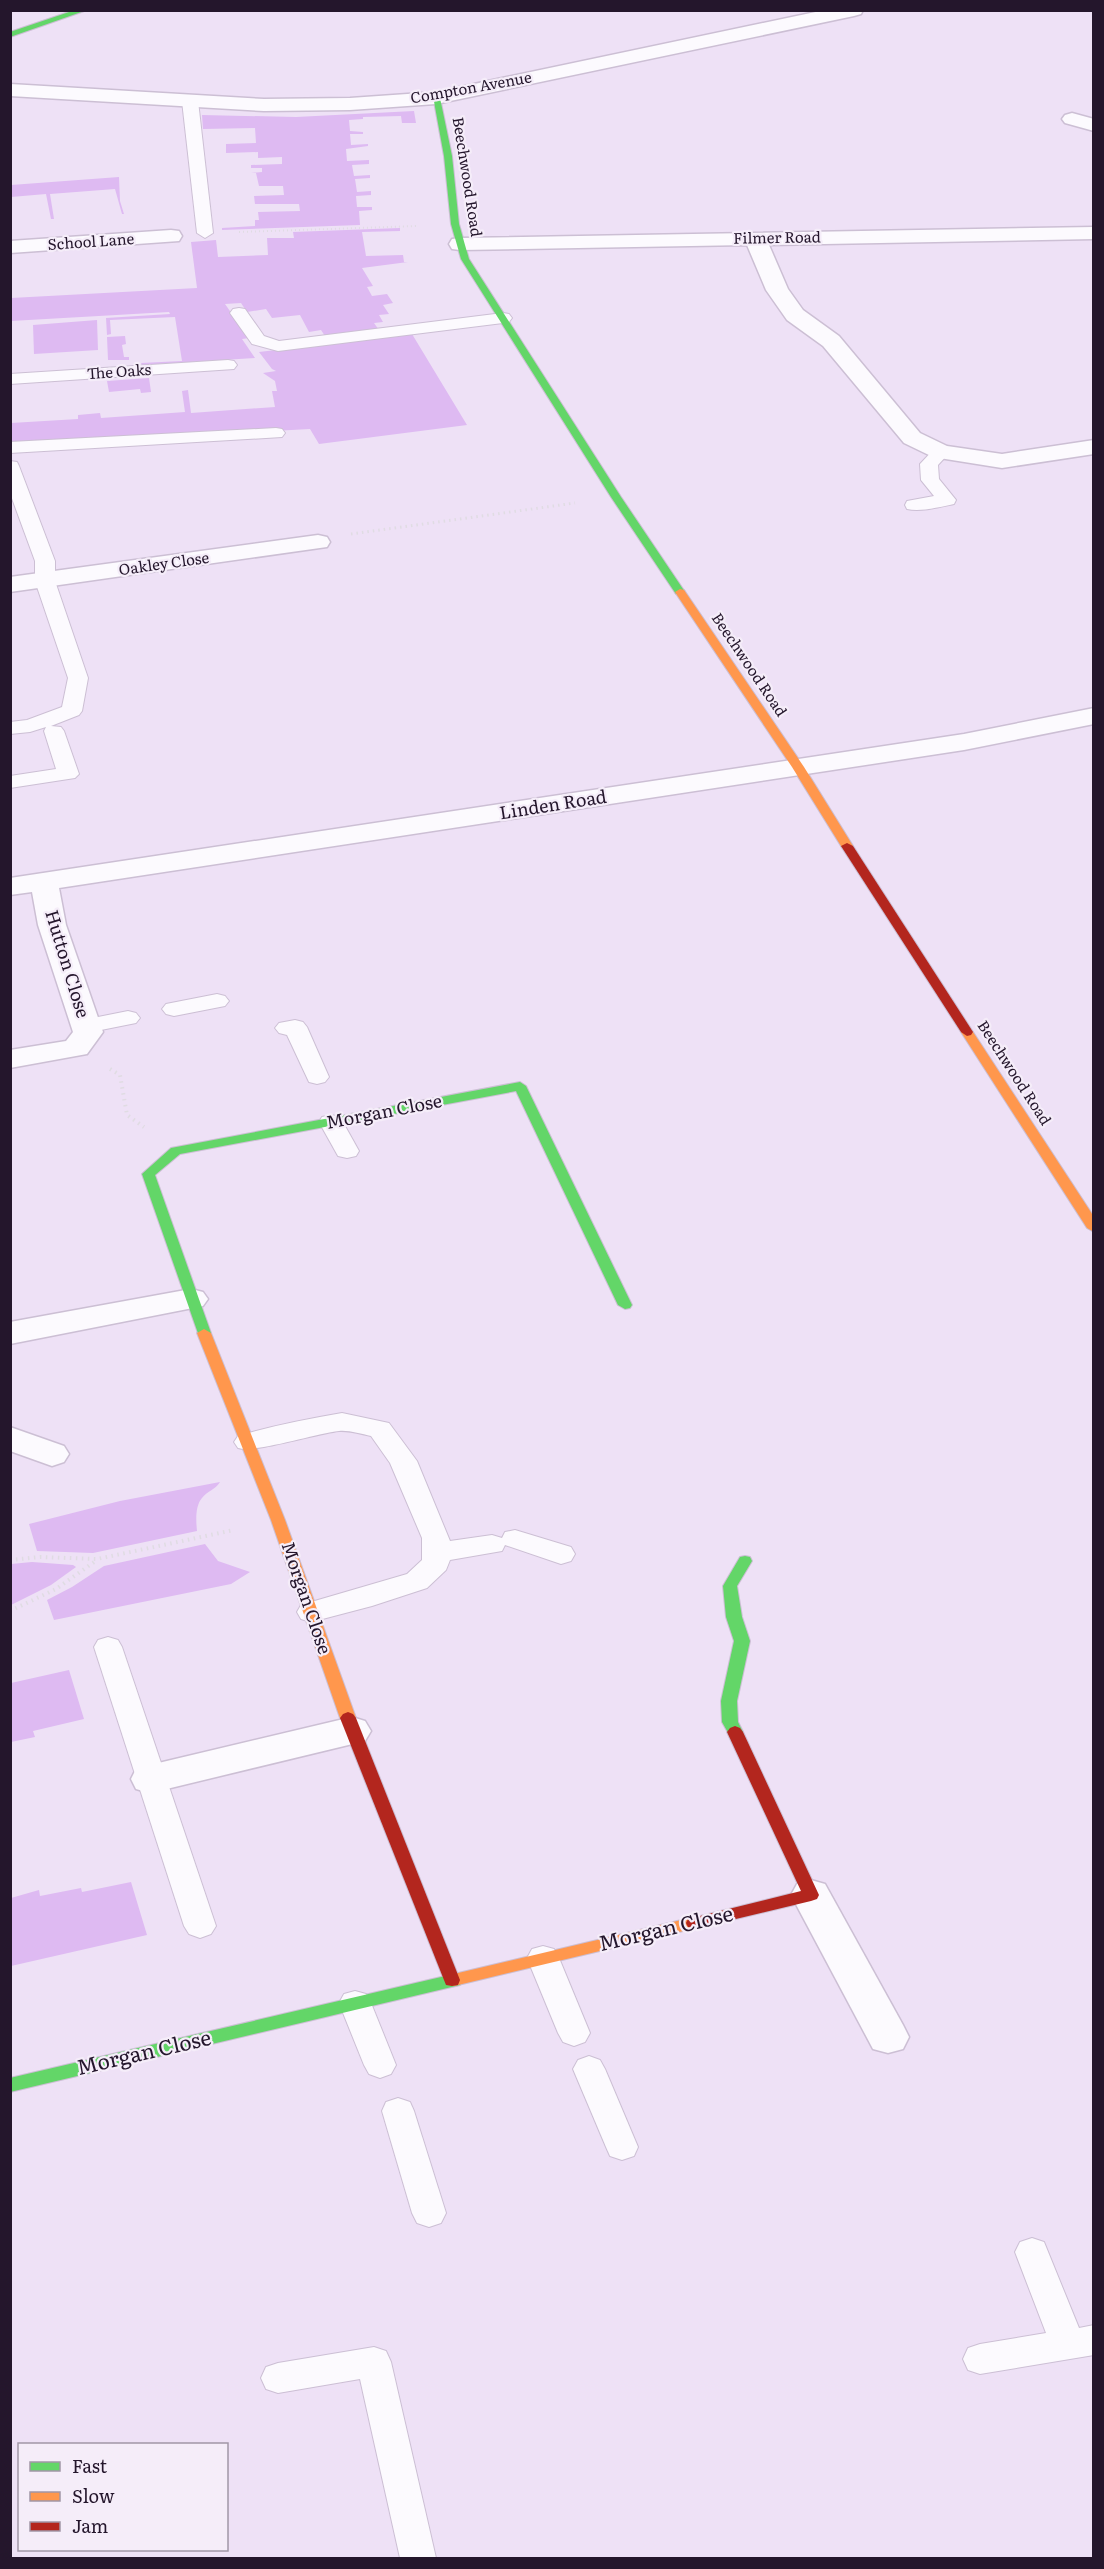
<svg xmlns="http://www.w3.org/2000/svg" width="1104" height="2569" viewBox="0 0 1104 2569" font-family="Literata,serif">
  <rect width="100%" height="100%" fill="#eee1f6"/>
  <g fill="#debaf2">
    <path d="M 414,111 L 416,123 L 402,123 L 401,116 L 363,117 L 363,119 L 349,120 L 350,131 L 363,132 L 363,134 L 350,134 L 351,145 L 368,144 L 368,146 L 346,149 L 347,161 L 369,160 L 369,164 L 352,165 L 354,176 L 370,175 L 370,178 L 355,179 L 357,192 L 371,191 L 371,195 L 356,196 L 357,207 L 372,207 L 372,210 L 359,211 L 360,225 L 222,230 L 222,228 L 255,226 L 255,220 L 259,220 L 258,212 L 300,211 L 299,204 L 255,204 L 254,196 L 284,195 L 283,186 L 259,186 L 256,173 L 251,173 L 262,172 L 262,168 L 251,168 L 251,165 L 282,164 L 282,157 L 258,158 L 258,152 L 226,153 L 226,144 L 256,143 L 255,128 L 203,129 L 202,115 L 296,117 Z"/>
    <path d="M 119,177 L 120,201 L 124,214 L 122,214 L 115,189 L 50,194 L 54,219 L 51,219 L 46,194 L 11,197 L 11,185 Z"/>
    <path d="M 400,228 L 400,231 L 362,232 L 366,256 L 403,255 L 404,262 L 408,262 L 362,268 L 373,286 L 367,287 L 372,296 L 387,294 L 393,303 L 383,305 L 389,314 L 379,315 L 383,322 L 374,323 L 379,330 L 325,336 L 321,330 L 309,332 L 300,315 L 272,318 L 266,309 L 247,312 L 241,303 L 225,304 L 249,338 L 242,339 L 255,358 L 142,365 L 141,363 L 182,361 L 175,317 L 110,320 L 111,334 L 107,335 L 106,318 L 170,314 L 169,312 L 11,321 L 11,298 L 197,288 L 191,242 L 216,240 L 218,257 L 268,255 L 267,238 L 294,238 L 293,232 Z"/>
    <path d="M 97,320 L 98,350 L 34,354 L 33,325 Z"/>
    <path d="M 412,334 L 467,425 L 319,444 L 310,429 L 11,445 L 11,423 L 78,419 L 78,415 L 100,413 L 101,418 L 185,412 L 182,391 L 188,390 L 191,413 L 275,407 L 272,391 L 277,391 L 275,381 L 263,373 L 276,371 L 272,369 L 259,352 Z"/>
    <path d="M 125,336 L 126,344 L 122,345 L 124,357 L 129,357 L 129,360 L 108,360 L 107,337 Z"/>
    <path d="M 149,378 L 151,392 L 141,393 L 140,389 L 109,392 L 107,381 Z"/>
    <path d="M 220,1482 C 215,1490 207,1491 202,1498 C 195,1506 196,1521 197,1531 L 93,1553 L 37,1551 L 29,1524 L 120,1501 Z"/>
    <path d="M 205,1544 L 218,1561 L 250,1572 L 231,1584 L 54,1620 L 47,1600 L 72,1587 L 104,1566 Z"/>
    <path d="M 32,1562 L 73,1565 L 76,1567 L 51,1585 L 11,1605 L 11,1564 Z"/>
    <path d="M 69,1670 L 84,1719 L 33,1731 L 35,1737 L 11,1742 L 11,1683 Z"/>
    <path d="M 131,1882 L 147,1935 L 11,1966 L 11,1898 L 39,1890 L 40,1896 L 81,1888 L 82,1892 Z"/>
  </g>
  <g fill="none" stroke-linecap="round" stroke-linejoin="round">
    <g stroke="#ccbfd4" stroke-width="2">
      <g id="lane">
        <path d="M 190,96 L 198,101 L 213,233 L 205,238 L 197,233 L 182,101 Z"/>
        <path d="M 239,308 L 245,309 L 264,336 L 279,341 L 503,313 L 509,314 L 512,318 L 509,322 L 503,323 L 278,351 L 252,344 L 230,313 L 233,309 Z"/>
        <path d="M 228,360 L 234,361 L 237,365 L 234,369 L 10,384 L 10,374 Z"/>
        <path d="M 276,428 L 282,429 L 285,433 L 282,437 L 10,453 L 10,442 Z"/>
        <path d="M 941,447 L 947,448 L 950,452 L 938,465 L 939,479 L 956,500 L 954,504 C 940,507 921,512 907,509 L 905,505 L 907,501 L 934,496 L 921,480 L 920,464 L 935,448 Z"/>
        <path d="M 10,461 L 17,462 L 19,466 L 55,561 L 55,581 L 88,678 L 82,711 L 79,715 L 51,726 L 61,727 L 64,731 L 79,774 L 75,778 L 10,788 L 10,776 L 56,769 L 44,731 L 46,727 L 30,732 L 10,734 L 10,722 L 27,720 L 62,707 L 68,678 L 35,581 L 35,561 L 10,493 Z"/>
        <path d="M 217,994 L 225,996 L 229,1001 L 225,1006 L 174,1016 L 166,1014 L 162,1009 L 166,1004 Z"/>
        <path d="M 128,1011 L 136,1013 L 140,1018 L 136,1023 L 86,1033 L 78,1031 L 74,1026 L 78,1021 Z"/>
        <path d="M 295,1020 L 303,1022 L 307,1027 L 329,1077 L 325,1082 L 317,1084 L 309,1082 L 287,1035 L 279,1033 L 275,1028 L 279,1023 Z"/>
        <path d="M 331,1115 L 340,1117 L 359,1151 L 356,1156 L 347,1158 L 338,1156 L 319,1122 L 322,1117 Z"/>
        <path d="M 342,1413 L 389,1423 L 417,1461 L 450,1541 L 492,1535 L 502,1538 L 505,1532 L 515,1530 L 571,1547 L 575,1554 L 571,1561 L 561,1564 L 505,1545 L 502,1551 L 450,1560 L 446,1570 L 427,1588 L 372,1606 L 311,1622 L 301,1619 L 297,1612 L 301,1605 L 407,1574 L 422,1560 L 422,1538 L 390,1463 L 371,1436 C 361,1434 349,1430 339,1431 C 314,1434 256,1453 238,1448 L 234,1442 L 238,1436 C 272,1426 307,1419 342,1413 Z"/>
        <path d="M 108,1637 L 118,1640 L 122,1647 L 216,1926 L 211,1934 L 200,1938 L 189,1934 L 184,1926 L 94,1647 L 98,1640 Z"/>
        <path d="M 543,1946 L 554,1949 L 559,1958 L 590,2033 L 585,2042 L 574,2046 L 563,2042 L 558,2033 L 527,1958 L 532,1949 Z"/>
        <path d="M 355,1991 L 366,1994 L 371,2003 L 396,2065 L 391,2074 L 380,2078 L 369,2074 L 364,2065 L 339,2003 L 344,1994 Z"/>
        <path d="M 589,2056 L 600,2060 L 605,2069 L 638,2147 L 634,2156 L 622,2160 L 610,2156 L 606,2147 L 573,2069 L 578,2060 Z"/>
        <path d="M 398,2098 L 410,2102 L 414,2111 L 446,2213 L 441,2223 L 429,2227 L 417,2223 L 412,2213 L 382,2111 L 386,2102 Z"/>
        <path d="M 1032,2238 L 1044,2242 L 1079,2328 L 1094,2325 L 1094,2355 L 980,2374 L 968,2370 L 963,2359 L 968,2348 L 980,2344 L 1046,2333 L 1015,2252 L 1020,2242 Z"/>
        <path d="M 374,2347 L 386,2351 L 391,2362 L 436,2558 L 400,2558 L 360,2379 L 278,2393 L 266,2389 L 261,2378 L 266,2367 L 278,2363 Z"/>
      </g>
    </g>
    <g stroke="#ccbfd4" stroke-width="3">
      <g id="street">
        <path d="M 825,10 L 863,10 L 861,14 L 854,16 L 436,104 L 350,110 L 264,111 L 10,96 L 10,84 L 264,99 L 350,98 L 436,92 Z"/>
        <path d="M 1072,113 L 1094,119 L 1094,131 L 1065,123 L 1062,119 L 1065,115 Z"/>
        <path d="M 1094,227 L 1094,239 L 769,245 L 788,289 L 803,310 L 839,336 L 920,433 L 947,446 L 1002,454 L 1094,440 L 1094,454 L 1002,468 L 933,457 L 904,443 L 823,346 L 787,320 L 766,290 L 747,245 L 460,250 L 452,249 L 449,244 L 452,239 L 460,238 Z"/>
        <path d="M 171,230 L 179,231 L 182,236 L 179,241 L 10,253 L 10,241 Z"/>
        <path d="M 318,535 L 327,537 L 330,542 L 327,547 L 10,592 L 10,577 Z"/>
        <path d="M 1094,708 L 1094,724 L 964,750 L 59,888 L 66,925 L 103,1032 L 87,1054 L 10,1068 L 10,1050 L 66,1041 L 73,1032 L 38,925 L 32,892 L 10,895 L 10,878 L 964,734 Z"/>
        <path d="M 191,1289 L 203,1292 L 208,1299 L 203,1306 L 10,1344 L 10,1322 Z"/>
        <path d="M 10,1427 L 64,1446 L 69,1454 L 64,1462 L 52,1466 L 10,1451 Z"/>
        <path d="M 352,1717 L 365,1721 L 371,1731 L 365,1741 L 150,1793 L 136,1789 L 131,1779 L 136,1769 L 150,1765 Z"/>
        <path d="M 811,1880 L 825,1884 L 903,2025 L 909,2037 L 903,2049 L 888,2053 L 873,2049 L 791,1895 L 797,1884 Z"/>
      </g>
    </g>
    <g stroke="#ccbfd4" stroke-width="2">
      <g id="fast">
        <path d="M 75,10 L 87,10 L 10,37 L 10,32 Z"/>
        <path d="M 433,96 L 440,98 L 452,156 L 459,224 L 469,259 L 621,497 L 685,592 L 684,594 L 676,594 L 611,497 L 461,259 L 451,224 L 444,156 Z"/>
        <path d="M 520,1082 L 526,1086 L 632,1305 L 630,1308 L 625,1309 L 618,1305 L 516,1091 L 180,1154 L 155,1175 L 211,1333 L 209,1336 L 199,1336 L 142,1174 L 171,1148 Z"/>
        <path d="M 745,1556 L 750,1557 L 752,1561 L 737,1586 L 742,1617 L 750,1641 L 737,1701 L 738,1722 L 743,1732 L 740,1736 L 730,1736 L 722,1722 L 721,1701 L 734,1641 L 726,1617 L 723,1586 L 740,1557 Z"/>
        <path d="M 454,1974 L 460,1975 L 462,1980 L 460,1985 L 10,2092 L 10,2078 Z"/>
      </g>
    </g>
    <g stroke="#ccbfd4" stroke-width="2">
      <g id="slow">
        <path d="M 680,589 L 684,590 L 804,767 L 853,846 L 851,848 L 843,848 L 841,846 L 792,767 L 675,592 Z"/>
        <path d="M 967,1028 L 973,1032 L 1094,1217 L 1094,1232 L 1087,1228 L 961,1032 Z"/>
        <path d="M 204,1329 L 211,1333 L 285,1520 L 356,1718 L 353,1722 L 343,1722 L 340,1718 L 271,1520 L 197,1333 Z"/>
        <path d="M 694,1917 L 700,1919 L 702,1923 L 700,1927 L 454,1986 L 448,1985 L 446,1980 L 448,1975 L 454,1974 Z"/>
      </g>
    </g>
    <g stroke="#ccbfd4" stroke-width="2">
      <g id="jam">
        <path d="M 847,843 L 853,846 L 973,1032 L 971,1035 L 967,1036 L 961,1032 L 841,846 Z"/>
        <path d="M 348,1712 L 353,1714 L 356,1718 L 460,1980 L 458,1985 L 452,1986 L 446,1985 L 444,1980 L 340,1718 L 343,1714 Z"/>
        <path d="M 735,1726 L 740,1728 L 743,1732 L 819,1895 L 817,1899 L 811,1901 L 694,1929 L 688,1927 L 686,1923 L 688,1919 L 801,1891 L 727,1732 L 730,1728 Z"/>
      </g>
    </g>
    <path stroke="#e0dce3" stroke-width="2" stroke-dasharray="1 3" stroke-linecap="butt" d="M 239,232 L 418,226"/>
    <path stroke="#e0dce3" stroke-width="3" stroke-dasharray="1.5 4" stroke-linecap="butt" d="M 351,534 L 575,503"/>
    <g stroke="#e0dce3" stroke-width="4" stroke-dasharray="1.5 4.5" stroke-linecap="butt">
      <path d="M 110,1069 L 120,1075 L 127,1115 L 144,1127"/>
      <path d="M 10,1560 L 40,1557 L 97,1559 L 234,1530"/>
      <path d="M 10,1611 L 56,1589 L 97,1560"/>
    </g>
    <use href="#lane" fill="#fcfafe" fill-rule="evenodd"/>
    <use href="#street" fill="#fcfafe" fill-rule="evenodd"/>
    <use href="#fast" fill="#63d668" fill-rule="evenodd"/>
    <use href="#slow" fill="#ff974d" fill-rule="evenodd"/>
    <use href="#jam" fill="#b3261e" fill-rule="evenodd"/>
  </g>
  <g text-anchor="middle" stroke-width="4.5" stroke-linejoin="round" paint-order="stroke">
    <g font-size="15" fill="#24162c" stroke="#f5edf9">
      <text transform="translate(471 88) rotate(-10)" y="5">Compton Avenue</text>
      <text transform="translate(467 177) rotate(81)" y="5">Beechwood Road</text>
      <text transform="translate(777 238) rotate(-1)" y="5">Filmer Road</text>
      <text transform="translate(91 242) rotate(-4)" y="5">School Lane</text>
      <text transform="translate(119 372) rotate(-4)" y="5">The Oaks</text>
      <text transform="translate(164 564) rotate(-8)" y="5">Oakley Close</text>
      <text transform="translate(749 665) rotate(56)" y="5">Beechwood Road</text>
      <text transform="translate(1014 1073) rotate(57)" y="5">Beechwood Road</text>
    </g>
    <g font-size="18" fill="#24162c" stroke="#f5edf9">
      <text transform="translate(553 805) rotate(-9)" y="6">Linden Road</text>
      <text transform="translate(67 964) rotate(73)" y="6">Hutton Close</text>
      <text transform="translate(384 1112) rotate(-11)" y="6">Morgan Close</text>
      <text transform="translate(306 1598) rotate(71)" y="6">Morgan Close</text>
    </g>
    <g font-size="21" fill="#24162c" stroke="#f5edf9">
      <text transform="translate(666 1929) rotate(-13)" y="7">Morgan Close</text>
      <text transform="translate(144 2053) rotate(-13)" y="7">Morgan Close</text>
    </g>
  </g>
  <rect width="1104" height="2569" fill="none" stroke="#24162c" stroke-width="24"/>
  <rect x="18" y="2443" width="210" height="108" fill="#f5edf9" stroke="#a197a7" stroke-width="1.5"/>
  <rect x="30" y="2462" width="30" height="9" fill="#63d668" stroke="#a197a7" stroke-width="1.5"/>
  <text x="72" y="2473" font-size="18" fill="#24162c">Fast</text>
  <rect x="30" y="2492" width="30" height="9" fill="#ff974d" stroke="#a197a7" stroke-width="1.5"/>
  <text x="72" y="2503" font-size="18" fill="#24162c">Slow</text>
  <rect x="30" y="2522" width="30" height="9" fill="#b3261e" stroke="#a197a7" stroke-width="1.5"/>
  <text x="72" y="2533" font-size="18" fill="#24162c">Jam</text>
</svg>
